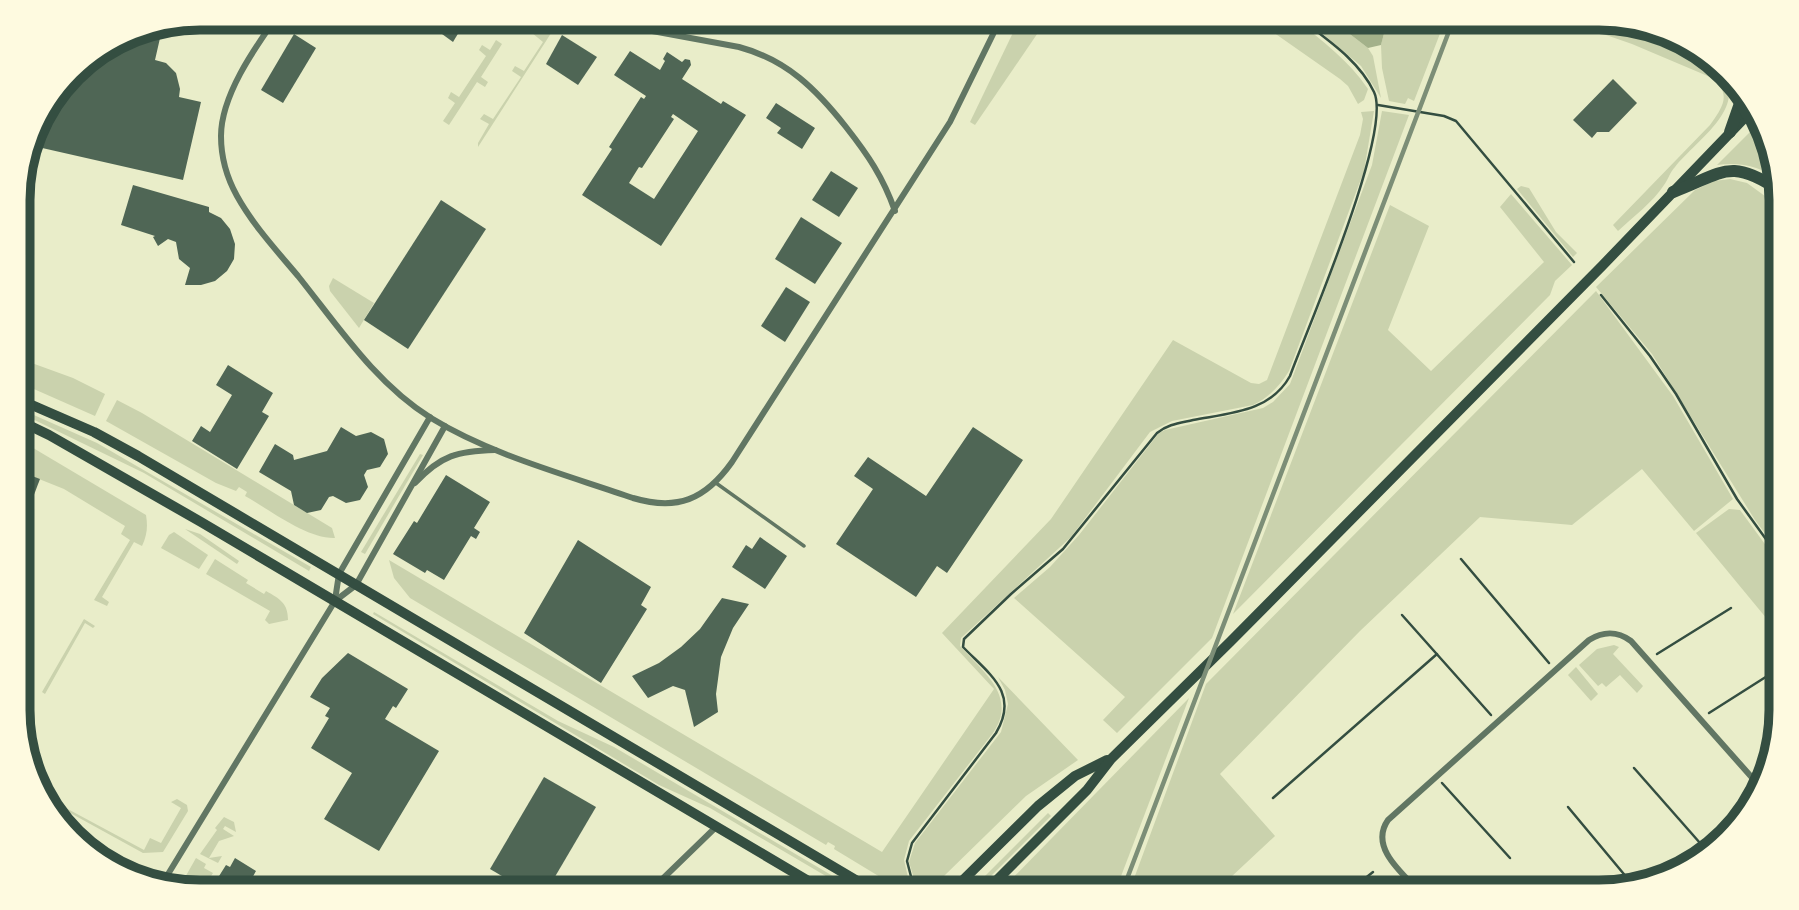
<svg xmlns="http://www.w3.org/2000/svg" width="1799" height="910" viewBox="0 0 1799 910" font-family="'Archivo Narrow',sans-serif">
  <rect width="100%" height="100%" fill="#e9edc9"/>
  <g fill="#cad2ad">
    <path d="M 505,18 L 555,27 L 478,147 L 478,143 L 489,124 L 480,119 L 484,114 L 493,119 L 521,77 L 512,71 L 515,66 L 524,71 L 543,42 L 532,33 L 506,29 Z"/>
    <path d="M 1020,18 L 1048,18 L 975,125 L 970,122 Z"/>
    <path d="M 1253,18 L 1292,18 L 1296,20 C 1323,41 1349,61 1368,89 L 1364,100 L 1358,104 L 1348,86 L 1340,79 Z"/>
    <path d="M 1304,18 L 1329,18 L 1368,48 L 1373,56 L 1381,98 L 1361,66 Z"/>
    <path d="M 1388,18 L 1446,18 L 1414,101 L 1408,98 L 1405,104 L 1389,101 L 1382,68 L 1381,45 Z"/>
    <path d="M 1557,18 L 1591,18 L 1715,68 C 1756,103 1696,140 1675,167 C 1670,172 1668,180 1664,185 C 1653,202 1633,217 1618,231 L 1613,225 L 1710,125 C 1723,107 1733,93 1710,77 L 1632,44 Z"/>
    <path d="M 496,40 L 502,44 L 481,77 L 488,82 L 485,87 L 477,82 L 449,125 L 443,121 L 455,103 L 448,98 L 451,92 L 459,97 L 486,56 L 479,50 L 482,45 L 490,50 Z"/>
    <path d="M 1374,111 L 1364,171 L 1289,371 C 1279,387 1269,397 1253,405 L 1172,421 L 1150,432 L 1071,537 L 961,638 L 960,646 C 983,672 1018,696 993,733 L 909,841 L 904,860 L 910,886 L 895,886 L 834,849 L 835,846 L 828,842 L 826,845 L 410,598 L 394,578 L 389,560 L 882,852 L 994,689 L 942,633 L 1051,519 L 1173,340 L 1251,383 L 1259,384 L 1267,380 L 1360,135 L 1363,119 L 1361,112 Z"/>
    <path d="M 1382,111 L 1409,115 L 1212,638 L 1117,733 L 1103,720 L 1125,697 L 1014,598 L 1050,567 L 1079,535 L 1159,433 L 1165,430 L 1263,408 L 1273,402 L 1290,384 L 1372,165 Z"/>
    <path d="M 1760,122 L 1780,176 L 1780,181 C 1760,166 1741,162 1717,165 Z"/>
    <path d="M 1730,179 L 1747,183 L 1780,207 L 1781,555 L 1755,520 L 1652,354 L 1596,287 L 1695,190 L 1714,181 Z"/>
    <path d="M 1521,186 L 1529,188 L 1556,232 L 1577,253 L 1573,257 L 1517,189 Z"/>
    <path d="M 1511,194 L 1572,265 L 1555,281 L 1550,295 L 1233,614 L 1390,205 L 1429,226 L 1388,330 L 1431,371 L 1544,262 L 1500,207 Z"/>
    <path d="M 333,278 L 374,303 L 359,328 L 330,291 L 329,286 Z"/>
    <path d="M 1596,291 L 1673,396 L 1733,499 L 1694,531 L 1642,469 L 1572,525 L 1480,517 L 1360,631 L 1220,774 L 1275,836 L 1215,892 L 1129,892 L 1206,684 Z"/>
    <path d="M 18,358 L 73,378 L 105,394 L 95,416 L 18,382 Z"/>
    <path d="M 117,400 L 142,413 L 332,528 L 335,538 C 307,539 270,510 245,496 L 247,492 L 239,487 L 236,491 L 216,483 L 106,421 Z"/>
    <path d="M 18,408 L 97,443 L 311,567 L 309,571 L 144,473 L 18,412 Z"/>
    <path d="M 18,439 L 146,515 C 148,527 147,535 142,546 L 134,542 L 102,597 L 109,602 L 107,606 L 94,600 L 130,540 L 121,534 L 125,526 L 64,489 L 19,471 Z"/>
    <path d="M 420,454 L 423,455 L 365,554 L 361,552 Z"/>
    <path d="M 1729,509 L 1740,510 L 1781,566 L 1781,636 L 1696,533 Z"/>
    <path d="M 185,529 L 200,534 L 239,561 L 237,564 Z"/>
    <path d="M 174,532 L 208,555 L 199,569 L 161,548 L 169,535 Z"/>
    <path d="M 215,559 L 248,580 L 246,583 L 264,594 L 266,591 C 280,599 288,603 288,620 L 269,624 L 265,620 L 270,611 L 206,574 Z"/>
    <path d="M 374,612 L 558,721 L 614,747 L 860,892 L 853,892 L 710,808 L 659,785 L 373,614 Z"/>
    <path d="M 84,619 L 95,626 L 93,628 L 85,623 L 45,694 L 42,692 Z"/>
    <path d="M 1614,645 L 1619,647 L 1613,654 L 1643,686 L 1637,693 L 1620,675 L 1606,687 L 1602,683 L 1598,686 L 1579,665 L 1597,649 Z"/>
    <path d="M 1576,667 L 1598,694 L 1591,701 L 1568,675 Z"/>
    <path d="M 998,677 L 1078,760 L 1026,796 L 944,876 L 916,885 L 909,862 L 915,843 L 1001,732 L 1008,704 L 1005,690 Z"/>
    <path d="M 1189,698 L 1115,892 L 999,892 Z"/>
    <path d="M 177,799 L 187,805 L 188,811 L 163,852 L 143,853 L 63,809 L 64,807 L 144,850 L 150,838 L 161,843 L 181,808 L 171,802 Z"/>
    <path d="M 1048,813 L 1051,816 L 975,892 L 969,892 Z"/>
    <path d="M 224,817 L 234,822 L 236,832 L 225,826 L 223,829 L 234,836 L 219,841 L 209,858 L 222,856 L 218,863 L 200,854 L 217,830 L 215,828 Z"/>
    <path d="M 196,858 L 206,864 L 204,868 L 213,873 L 201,892 L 179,888 Z"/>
    <path d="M 1377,880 L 1388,892 L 1354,892 L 1368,881 Z"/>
  </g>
  <path fill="#a3b18a" d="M 1329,18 L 1388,18 L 1381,45 L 1368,48 Z"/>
  <g fill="#4f6655" fill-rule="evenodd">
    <path d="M 437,18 L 448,18 L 462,27 L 453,42 L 431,26 Z"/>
    <path d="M 163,25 L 155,60 L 166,63 L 176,73 L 180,89 L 179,97 L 201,102 L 183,180 L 29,145 L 36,120 L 79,63 L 130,31 Z"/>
    <path d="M 294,34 L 316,48 L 283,103 L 261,90 Z"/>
    <path d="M 562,35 L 597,57 L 578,85 L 546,64 Z"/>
    <path d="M 630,51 L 660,70 L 665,61 L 663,59 L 667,52 L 682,62 L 685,59 L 690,60 L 691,65 L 682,79 L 721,104 L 723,101 L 746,115 L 661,246 L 582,195 L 612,149 L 609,147 L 641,97 L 644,99 L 646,96 L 614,75 ZM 673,114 L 698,131 L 654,199 L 629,183 L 639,167 L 642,168 L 674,119 L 671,117 Z"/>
    <path d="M 1613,79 L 1637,103 L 1609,132 L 1597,132 L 1592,138 L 1573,120 Z"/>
    <path d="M 776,103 L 815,128 L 802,149 L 777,133 L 781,128 L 766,118 Z"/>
    <path d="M 831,171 L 858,188 L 839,217 L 812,200 Z"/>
    <path d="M 133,185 L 209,207 L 209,212 L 221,218 L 230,229 L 235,244 L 234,259 L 227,271 L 215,281 L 201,285 L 185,285 L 190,268 L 179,259 L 176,242 L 168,239 L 158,246 L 153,237 L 155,236 L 121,225 Z"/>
    <path d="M 441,200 L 486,229 L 408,349 L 364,320 Z"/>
    <path d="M 801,217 L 842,243 L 815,284 L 775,259 Z"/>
    <path d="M 786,287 L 810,302 L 785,342 L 761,326 Z"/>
    <path d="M 228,365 L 273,393 L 262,412 L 269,416 L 237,469 L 192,441 L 201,426 L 210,432 L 232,395 L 216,385 Z"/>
    <path d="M 341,427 L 356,436 L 371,432 L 384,439 L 388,454 L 380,467 L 367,470 L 364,475 L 368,487 L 360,500 L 346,503 L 333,496 L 329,497 L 321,510 L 307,513 L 294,505 L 291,491 L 259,472 L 275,444 L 293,455 L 294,460 L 327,451 Z"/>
    <path d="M 973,427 L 1023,460 L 947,573 L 937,566 L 916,597 L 836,544 L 873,489 L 854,476 L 868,457 L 926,496 Z"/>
    <path d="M 19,471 L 40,479 L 19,534 Z"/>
    <path d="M 446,475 L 490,502 L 474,528 L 480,532 L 476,539 L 471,536 L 444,580 L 427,570 L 425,573 L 393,554 L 414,521 L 417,523 Z"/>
    <path d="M 760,537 L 787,556 L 765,589 L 732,567 L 746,545 L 752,549 Z"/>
    <path d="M 578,540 L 651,587 L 641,605 L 647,609 L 601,683 L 524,633 Z"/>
    <path d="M 722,598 L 749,604 L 733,628 L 721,657 L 716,694 L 718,712 L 694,727 L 685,690 L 673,686 L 648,698 L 632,676 L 659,663 L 681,647 L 700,629 Z"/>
    <path d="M 348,653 L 408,689 L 396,708 L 393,706 L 385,719 L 439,751 L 379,851 L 324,819 L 352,773 L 311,748 L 329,718 L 325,716 L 330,708 L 310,697 L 322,678 Z"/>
    <path d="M 544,777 L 596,807 L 546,892 L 529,892 L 490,869 Z"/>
    <path d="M 235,858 L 256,871 L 251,880 L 255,882 L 248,892 L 209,892 L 226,865 L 230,867 Z"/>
  </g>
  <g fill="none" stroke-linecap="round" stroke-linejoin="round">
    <g stroke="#344e41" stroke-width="2.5">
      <path d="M 1378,105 L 1444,116 L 1456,121 L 1574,262"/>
      <path d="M 1601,295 L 1650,356 L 1676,394 L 1737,499 L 1781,560"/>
      <path d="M 1461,559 L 1549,663"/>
      <path d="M 1402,615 L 1491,715"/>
      <path d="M 1657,654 L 1731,608"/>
      <path d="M 1709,713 L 1772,673"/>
      <path d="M 1634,768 L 1700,843"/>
      <path d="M 1759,769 L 1769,763"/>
      <path d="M 1442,783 L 1510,858"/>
      <path d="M 1273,798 L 1437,654"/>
      <path d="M 1568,807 L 1633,885"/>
      <path d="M 915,892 L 907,861 L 912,843 L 996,733 C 1020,693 989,674 963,647 L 964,639 L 1011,594 L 1063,549 L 1157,433 C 1168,424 1180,423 1193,420 C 1230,413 1270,412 1290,376 C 1308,327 1393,132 1374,92 C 1359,60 1326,39 1299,18"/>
      <path d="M 1348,892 L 1373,872"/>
      <path d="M 1609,892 L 1626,877"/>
    </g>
    <path stroke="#617663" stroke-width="3.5" d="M 716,483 L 804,546"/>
    <g stroke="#617663" stroke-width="6">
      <path d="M 276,18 C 254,49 221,96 221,136 C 221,156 227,178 237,196 C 253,225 277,251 298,276 C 338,326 376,384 431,418 C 491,455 567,475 633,498 C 677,511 705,500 732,462 L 950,122 L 1001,18"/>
      <path d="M 582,18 L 739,47 C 787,60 816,89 846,127 C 868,155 883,177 895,211"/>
      <path d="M 415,483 C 441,455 458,451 495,450"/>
      <path d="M 335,600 L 339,574 L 430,417"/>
      <path d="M 1690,865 L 1724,835"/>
      <path d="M 162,884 L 335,601 L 356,585 L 445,426"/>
      <path d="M 649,892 L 716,827"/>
      <path d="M 1420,892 C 1402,873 1369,847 1388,820 L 1589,640 C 1604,631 1617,631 1631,641 L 1763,790"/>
    </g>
    <g stroke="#344e41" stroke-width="10">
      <path d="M 18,399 L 94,432 L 138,456 L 876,892"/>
      <path d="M 18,420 L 49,435 L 201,522 L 827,892"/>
      <path d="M 951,892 L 1038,806 L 1075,776 L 1107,760"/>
      <path d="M 985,892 L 1087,790 L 1111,759 L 1230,642 L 1602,266 L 1754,108"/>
    </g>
    <g stroke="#344e41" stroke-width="12">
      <path d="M 1637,26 L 1698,52"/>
      <path d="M 1730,132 L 1744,92"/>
      <path d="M 1673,192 C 1722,174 1729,156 1780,191"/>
    </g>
    <path stroke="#7c8e77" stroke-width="4.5" d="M 1122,892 L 1454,18"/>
  </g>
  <path d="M0 0H1799V910H0ZM200 30H1599A170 170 0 0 1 1769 200V710A170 170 0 0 1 1599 880H200A170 170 0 0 1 30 710V200A170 170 0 0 1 200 30Z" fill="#fefae0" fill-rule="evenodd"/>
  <path fill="none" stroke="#344e41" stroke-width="9" d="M200 30H1599A170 170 0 0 1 1769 200V710A170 170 0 0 1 1599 880H200A170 170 0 0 1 30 710V200A170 170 0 0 1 200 30Z"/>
</svg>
